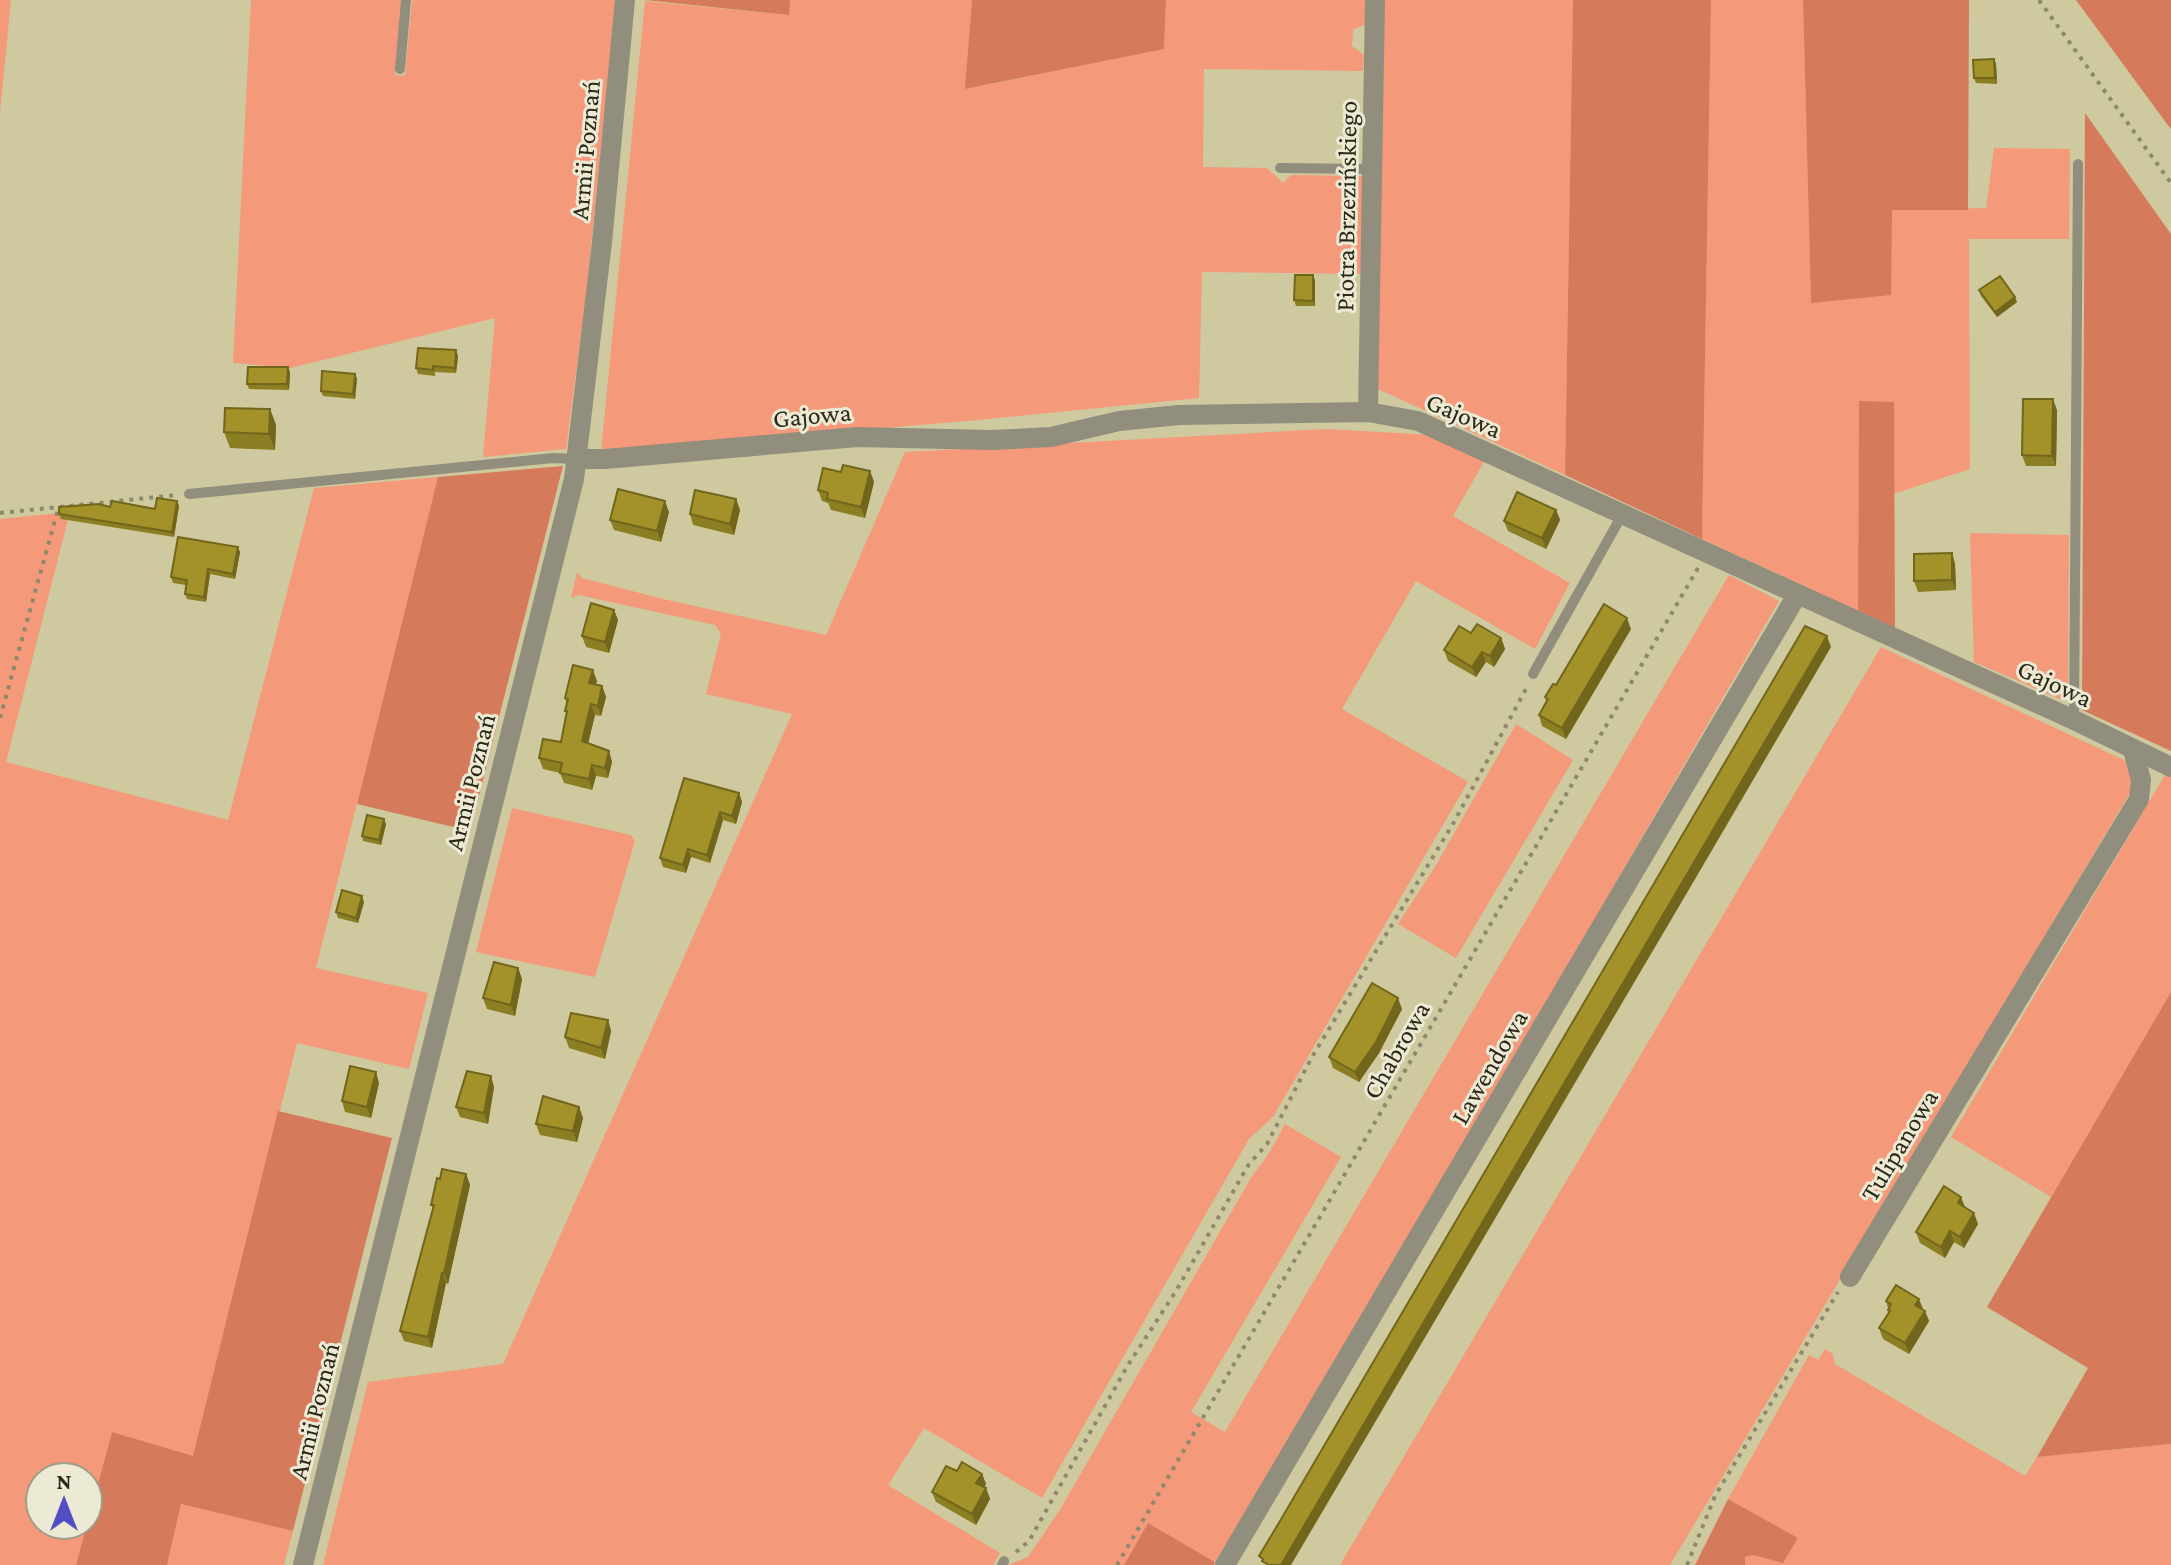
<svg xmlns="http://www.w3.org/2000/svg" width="2171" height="1565" viewBox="0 0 2171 1565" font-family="'Crimson Pro',serif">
  <rect width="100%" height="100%" fill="#cfc9a0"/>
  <g fill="#f4997a">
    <path d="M 0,0 L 11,0 L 0,113 Z"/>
    <path d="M 251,0 L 401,0 L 395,75 L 405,76 L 412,0 L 616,0 L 586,296 L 566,449 L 483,457 L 495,318 L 290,368 L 233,363 Z"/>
    <path d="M 790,0 L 972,0 L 966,89 L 1164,49 L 1166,0 L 1368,0 L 1368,23 L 1353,30 L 1352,46 L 1364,55 L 1363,71 L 1204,69 L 1203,167 L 1267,168 L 1283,183 L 1291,175 L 1366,176 L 1364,274 L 1202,272 L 1199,398 L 967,421 L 601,452 L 645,1 L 788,15 Z"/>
    <path d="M 1384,0 L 1573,0 L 1565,475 L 1378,389 Z"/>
    <path d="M 1711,0 L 1803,0 L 1811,303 L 1891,210 L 1986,208 L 1994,148 L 2070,149 L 2069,239 L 1969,239 L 1970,469 L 1893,494 L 1894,403 L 1859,402 L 1858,611 L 1702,539 Z"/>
    <path d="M 1327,429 L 1432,435 L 1485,460 L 1453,516 L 1570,583 L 1535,649 L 1416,581 L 1342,709 L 1460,777 L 1468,782 L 1462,792 L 1273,1117 L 1249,1139 L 1042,1498 L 924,1428 L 888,1485 L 1000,1553 L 993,1565 L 323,1565 L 368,1382 L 503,1364 L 792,714 L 706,694 L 721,634 L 715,625 L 579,595 L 571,598 L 577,572 L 582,578 L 663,599 L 826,635 L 905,452 Z"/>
    <path d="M 438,477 L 316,968 L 428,993 L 409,1069 L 297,1043 L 193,1457 L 112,1432 L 88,1520 L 88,1477 L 40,1477 L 40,1525 L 87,1525 L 76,1565 L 0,1565 L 0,519 L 70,512 L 6,762 L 228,820 L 314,488 Z"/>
    <path d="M 1970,533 L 2069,535 L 2068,694 L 2060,699 L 1974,662 Z"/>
    <path d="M 1729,575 L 1779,601 L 1418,1224 L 1215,1562 L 1148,1523 L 1124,1565 L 1008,1565 L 1028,1557 L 1061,1508 L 1252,1176 L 1268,1155 L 1285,1124 L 1341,1157 L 1191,1412 L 1225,1432 Z"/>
    <path d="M 1881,647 L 2126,761 L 2133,780 L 2131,791 L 1670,1565 L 1340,1565 Z"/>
    <path d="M 1516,724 L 1573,760 L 1456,958 L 1398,924 L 1435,867 Z"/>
    <path d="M 2166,773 L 2171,775 L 2171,992 L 2051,1197 L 1951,1137 Z"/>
    <path d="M 512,808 L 631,835 L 635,841 L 595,977 L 476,952 Z"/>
    <path d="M 1825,1349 L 1833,1354 L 1835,1364 L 2025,1476 L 2037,1457 L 2171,1444 L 2171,1565 L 1745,1565 L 1745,1557 L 1753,1555 L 1783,1563 L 1798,1538 L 1728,1499 L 1809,1355 L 1818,1360 Z"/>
    <path d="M 181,1504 L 293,1531 L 284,1565 L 167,1565 Z"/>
  </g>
  <g fill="#d57a5b">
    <path d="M 645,0 L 790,0 L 789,15 Z"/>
    <path d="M 972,0 L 1166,0 L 1164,49 L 965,89 Z"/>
    <path d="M 1573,0 L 1711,0 L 1702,539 L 1565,475 Z"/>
    <path d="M 1803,0 L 1969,0 L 1968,210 L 1892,210 L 1891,295 L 1811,303 Z"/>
    <path d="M 2076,0 L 2171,0 L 2171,129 L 2167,124 Z"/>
    <path d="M 2085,113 L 2171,234 L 2171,751 L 2082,710 Z"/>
    <path d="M 1859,401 L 1894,402 L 1895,628 L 1858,611 Z"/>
    <path d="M 563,466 L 470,831 L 357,804 L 438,477 Z"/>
    <path d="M 2171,992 L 2171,1444 L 2037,1457 L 2088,1368 L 1987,1307 Z"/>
    <path d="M 278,1111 L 392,1138 L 293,1531 L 181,1504 L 167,1565 L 76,1565 L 112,1432 L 193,1456 Z"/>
    <path d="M 1728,1499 L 1798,1538 L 1783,1563 L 1753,1555 L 1745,1557 L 1745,1565 L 1695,1565 Z"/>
    <path d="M 1148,1523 L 1215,1562 L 1214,1565 L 1124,1565 Z"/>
  </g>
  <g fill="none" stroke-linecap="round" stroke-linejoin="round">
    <g stroke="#8d896a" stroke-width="4" stroke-dasharray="4 6" stroke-linecap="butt">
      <path d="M 2039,0 L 2171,183"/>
      <path d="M 0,513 L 177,495"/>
      <path d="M 0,718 L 59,506"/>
      <path d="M 1016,1552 L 1029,1541 L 1128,1365 L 1176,1291 L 1249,1164 L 1267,1144 L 1312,1057 L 1454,822 L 1527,687"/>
      <path d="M 1117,1565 L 1698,568"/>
      <path d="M 1687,1565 L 1715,1496 L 1838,1292"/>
    </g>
    <g stroke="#918e7d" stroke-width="10">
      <path d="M 400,69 L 406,0"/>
      <path d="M 1280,168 L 1372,169"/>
      <path d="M 189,494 L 553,458 L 577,459"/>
      <path d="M 1533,674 L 1622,515"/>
      <path d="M 2074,720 L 2078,164"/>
      <path d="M 1002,1565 L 1004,1561"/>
    </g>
    <g stroke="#918e7d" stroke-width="20">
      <path d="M 1368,412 L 1375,0"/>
      <path d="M 578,459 L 605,459 L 857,437 L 992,440 L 1051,437 L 1119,421 L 1179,415 L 1368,412 L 1418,421 L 2074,720 L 2171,767"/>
      <path d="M 1850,1277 L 2139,799 L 2141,780 L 2133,750"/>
      <path d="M 303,1565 L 574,479 L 602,242 L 625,0"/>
      <path d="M 1225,1565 L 1797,595"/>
    </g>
  </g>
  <g fill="#8c7e23">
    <path d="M 1994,59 L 1996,64 L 1997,84 L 1976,83 L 1974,78 Z"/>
    <path d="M 1315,280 L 1315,306 L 1296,306 L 1294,300 Z"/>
    <path d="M 1979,290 L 2017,302 L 1997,317 L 1981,296 Z"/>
    <path d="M 458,356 L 456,373 L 435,372 L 435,376 L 418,374 L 416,368 Z"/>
    <path d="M 290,372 L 289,390 L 249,389 L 247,384 Z"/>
    <path d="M 355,374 L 357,379 L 355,399 L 323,396 L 321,391 Z"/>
    <path d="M 270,409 L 276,425 L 275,450 L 230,448 L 224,432 Z"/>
    <path d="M 2057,410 L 2056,466 L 2026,466 L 2022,455 Z"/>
    <path d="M 870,471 L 874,482 L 865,518 L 831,510 L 828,503 L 822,501 L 818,490 L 841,472 Z"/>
    <path d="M 736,499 L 740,510 L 734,535 L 693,525 L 690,514 Z"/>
    <path d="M 177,501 L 179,506 L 174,537 L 61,519 L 59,514 L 110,507 L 155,509 Z"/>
    <path d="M 1556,510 L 1560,520 L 1546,549 L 1508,531 L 1504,521 Z"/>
    <path d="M 669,512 L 661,542 L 614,530 L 610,520 Z"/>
    <path d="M 240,552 L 235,579 L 210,574 L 206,602 L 187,599 L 185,594 L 186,585 L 173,583 L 171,577 Z"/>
    <path d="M 1952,553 L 1955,564 L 1956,590 L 1918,592 L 1914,581 Z"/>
    <path d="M 614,610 L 618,620 L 609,653 L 586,647 L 582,636 Z"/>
    <path d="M 1631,629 L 1566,739 L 1542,726 L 1539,715 L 1546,702 L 1545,697 L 1556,685 Z"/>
    <path d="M 1471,633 L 1501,638 L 1505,649 L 1494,667 L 1486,662 L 1476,677 L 1448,661 L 1444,650 Z"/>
    <path d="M 597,681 L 596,684 L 602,686 L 606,697 L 601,716 L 595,715 L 588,743 L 609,751 L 612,762 L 608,778 L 596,776 L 592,790 L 564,783 L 560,773 L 543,769 L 539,758 L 561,742 L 567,715 L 565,711 L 567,704 L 565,698 Z"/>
    <path d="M 739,793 L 742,802 L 736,824 L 723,820 L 710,863 L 691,857 L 686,873 L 663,867 L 660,858 Z"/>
    <path d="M 386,824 L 381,845 L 363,841 L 362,836 Z"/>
    <path d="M 364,902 L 358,923 L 338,918 L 336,912 Z"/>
    <path d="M 518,968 L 522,979 L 515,1016 L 487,1009 L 483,998 Z"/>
    <path d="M 1402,1009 L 1379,1053 L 1359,1082 L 1333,1068 L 1329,1057 Z"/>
    <path d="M 608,1020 L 611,1031 L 605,1059 L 569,1048 L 565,1037 Z"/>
    <path d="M 379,1083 L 371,1118 L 345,1112 L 342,1101 Z"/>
    <path d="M 494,1087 L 488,1124 L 460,1117 L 456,1107 Z"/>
    <path d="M 579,1107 L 583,1118 L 577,1142 L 540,1135 L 536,1124 Z"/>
    <path d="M 466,1174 L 470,1185 L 448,1284 L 446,1283 L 432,1348 L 404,1341 L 400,1331 L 433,1209 L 431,1205 Z"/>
    <path d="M 1965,1207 L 1978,1224 L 1964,1248 L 1954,1242 L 1945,1258 L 1920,1243 L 1916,1232 Z"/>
    <path d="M 1886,1301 L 1925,1311 L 1929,1321 L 1909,1354 L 1883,1339 L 1879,1328 L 1889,1312 Z"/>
    <path d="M 957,1471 L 982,1474 L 986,1484 L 984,1487 L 986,1488 L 990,1499 L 976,1525 L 936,1502 L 932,1492 Z"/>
  </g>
  <g fill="#72661d">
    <path d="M 1994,59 L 1996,64 L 1997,84 L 1995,78 Z"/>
    <path d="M 1313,275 L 1315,280 L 1315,306 L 1313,301 Z"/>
    <path d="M 2015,297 L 2017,302 L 1997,317 L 1995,312 Z"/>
    <path d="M 456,350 L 458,356 L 456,373 L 455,368 Z"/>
    <path d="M 288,367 L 290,372 L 289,390 L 287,384 Z"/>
    <path d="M 355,374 L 357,379 L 355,399 L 353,394 Z"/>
    <path d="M 2053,399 L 2057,410 L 2056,466 L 2052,456 Z"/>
    <path d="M 270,409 L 276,425 L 275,450 L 269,434 Z"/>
    <path d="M 870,471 L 874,482 L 865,518 L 861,507 Z"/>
    <path d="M 736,499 L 740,510 L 734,535 L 730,524 Z"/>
    <path d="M 177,501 L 179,506 L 174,537 L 172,532 Z"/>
    <path d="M 665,501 L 669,512 L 661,542 L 657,531 Z"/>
    <path d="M 1556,510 L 1560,520 L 1546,549 L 1542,538 Z"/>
    <path d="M 238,547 L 240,552 L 235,579 L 233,574 Z"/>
    <path d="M 1952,553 L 1955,564 L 1956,590 L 1952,580 Z"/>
    <path d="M 208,569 L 210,574 L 206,602 L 204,597 Z"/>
    <path d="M 614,610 L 618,620 L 609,653 L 605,642 Z"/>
    <path d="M 1627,618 L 1631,629 L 1566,739 L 1562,728 Z"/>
    <path d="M 1827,636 L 1831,647 L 1691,886 L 1291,1565 L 1281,1565 Z"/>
    <path d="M 1501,638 L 1505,649 L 1494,667 L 1490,656 Z"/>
    <path d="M 1482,652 L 1486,662 L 1476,677 L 1472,667 Z"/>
    <path d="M 593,670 L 597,681 L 593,693 L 589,683 Z"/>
    <path d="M 602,686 L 606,697 L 601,716 L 598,706 Z"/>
    <path d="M 591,704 L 595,715 L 586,752 L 582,741 Z"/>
    <path d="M 609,751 L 612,762 L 608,778 L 605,768 Z"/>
    <path d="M 592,765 L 596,776 L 592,790 L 589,779 Z"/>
    <path d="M 739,793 L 742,802 L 736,824 L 732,816 Z"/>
    <path d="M 720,812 L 723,820 L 710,863 L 707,855 Z"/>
    <path d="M 384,819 L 386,824 L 381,845 L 379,840 Z"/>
    <path d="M 688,849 L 691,857 L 686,873 L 683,865 Z"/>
    <path d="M 362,896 L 364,902 L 358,923 L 356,918 Z"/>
    <path d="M 518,968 L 522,979 L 515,1016 L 511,1005 Z"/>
    <path d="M 1398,998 L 1402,1009 L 1379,1053 L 1359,1082 L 1355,1072 Z"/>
    <path d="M 608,1020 L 611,1031 L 605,1059 L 601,1048 Z"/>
    <path d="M 376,1072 L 379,1083 L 371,1118 L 367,1107 Z"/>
    <path d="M 491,1076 L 494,1087 L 488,1124 L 484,1113 Z"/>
    <path d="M 579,1107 L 583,1118 L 577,1142 L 573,1131 Z"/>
    <path d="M 466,1174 L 470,1185 L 448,1284 L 444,1273 Z"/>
    <path d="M 1961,1197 L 1965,1207 L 1958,1203 Z"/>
    <path d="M 1974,1213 L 1978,1224 L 1964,1248 L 1960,1237 Z"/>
    <path d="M 1950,1231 L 1954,1242 L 1945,1258 L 1941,1247 Z"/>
    <path d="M 442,1273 L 446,1283 L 432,1348 L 428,1337 Z"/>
    <path d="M 1919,1299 L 1923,1309 L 1915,1305 Z"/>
    <path d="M 1925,1311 L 1929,1321 L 1909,1354 L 1905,1343 Z"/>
    <path d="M 982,1474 L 986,1484 L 980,1494 L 976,1483 Z"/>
    <path d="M 986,1488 L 990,1499 L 976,1525 L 972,1514 Z"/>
  </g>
  <g fill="#a39229" stroke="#72661d" stroke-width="2">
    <path d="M 1994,59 L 1995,78 L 1974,78 L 1973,60 Z"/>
    <path d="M 1295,275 L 1313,275 L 1313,301 L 1294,300 Z"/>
    <path d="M 2000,276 L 2015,297 L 1995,312 L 1979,290 Z"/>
    <path d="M 418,348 L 456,350 L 455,368 L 433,366 L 433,370 L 416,368 Z"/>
    <path d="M 248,367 L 288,367 L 287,384 L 247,384 Z"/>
    <path d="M 322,371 L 355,374 L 353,394 L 321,391 Z"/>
    <path d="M 2023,399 L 2053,399 L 2052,456 L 2022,455 Z"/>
    <path d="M 225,408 L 270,409 L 269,434 L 224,432 Z"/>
    <path d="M 843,465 L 870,471 L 861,507 L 827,499 L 828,493 L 818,490 L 823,468 L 841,472 Z"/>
    <path d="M 618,489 L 665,501 L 657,531 L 610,520 Z"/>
    <path d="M 695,490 L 736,499 L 730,524 L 690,514 Z"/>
    <path d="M 1517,492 L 1556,510 L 1542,538 L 1504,521 Z"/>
    <path d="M 157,498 L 177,501 L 172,532 L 59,514 L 59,507 L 99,504 L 110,507 L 112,501 L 155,509 Z"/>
    <path d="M 178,537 L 238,547 L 233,574 L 208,569 L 204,597 L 185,594 L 187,580 L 171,577 Z"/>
    <path d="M 1952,553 L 1952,580 L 1914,581 L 1914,554 Z"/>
    <path d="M 591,603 L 614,610 L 605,642 L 582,636 Z"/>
    <path d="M 1604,604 L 1627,618 L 1562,728 L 1539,715 L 1548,699 L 1545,697 L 1553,684 L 1556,685 Z"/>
    <path d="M 1477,624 L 1501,638 L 1490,656 L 1482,652 L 1472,667 L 1444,650 L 1459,626 L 1471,633 Z"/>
    <path d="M 1805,626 L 1827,636 L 1281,1565 L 1269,1565 L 1262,1561 L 1263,1559 L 1259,1556 L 1280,1521 Z"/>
    <path d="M 573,665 L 593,670 L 589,683 L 602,686 L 598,706 L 591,704 L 582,741 L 609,751 L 605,768 L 592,765 L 589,779 L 560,773 L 562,763 L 539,758 L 543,739 L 561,742 L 567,711 L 565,711 L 568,699 L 565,698 Z"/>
    <path d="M 684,778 L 739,793 L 732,816 L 720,812 L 707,855 L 688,849 L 683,865 L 660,858 Z"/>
    <path d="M 367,815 L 384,819 L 379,840 L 362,836 Z"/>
    <path d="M 342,890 L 362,896 L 356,918 L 336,912 Z"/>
    <path d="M 494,962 L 518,968 L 511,1005 L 483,998 Z"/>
    <path d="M 1372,983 L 1398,998 L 1376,1042 L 1355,1072 L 1329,1057 Z"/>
    <path d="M 571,1013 L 608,1020 L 601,1048 L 565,1037 Z"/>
    <path d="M 350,1066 L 376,1072 L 367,1107 L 342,1101 Z"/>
    <path d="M 467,1071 L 491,1076 L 484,1113 L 456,1107 Z"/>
    <path d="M 543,1096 L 579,1107 L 573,1131 L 536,1124 Z"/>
    <path d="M 442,1169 L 466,1174 L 444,1273 L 442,1273 L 428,1337 L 400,1331 L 434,1205 L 431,1205 L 437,1178 L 440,1179 Z"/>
    <path d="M 1944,1186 L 1961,1197 L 1958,1203 L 1974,1213 L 1960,1237 L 1950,1231 L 1941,1247 L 1916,1232 Z"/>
    <path d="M 1896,1285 L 1919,1299 L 1915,1305 L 1925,1311 L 1905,1343 L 1879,1328 L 1890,1311 L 1888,1310 L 1891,1304 L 1886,1301 Z"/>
    <path d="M 962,1462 L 982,1474 L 976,1483 L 986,1488 L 972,1514 L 932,1492 L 946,1466 L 957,1471 Z"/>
  </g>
  <g text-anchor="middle" stroke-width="6" stroke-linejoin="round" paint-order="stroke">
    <g font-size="26" fill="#2b2818" stroke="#ece9d4">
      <text transform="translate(585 150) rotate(-85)" y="9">Armii Poznań</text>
      <text transform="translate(1346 206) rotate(-89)" y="9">Piotra Brzezińskiego</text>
      <text transform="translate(812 415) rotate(-5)" y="9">Gajowa</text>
      <text transform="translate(1464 415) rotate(23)" y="9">Gajowa</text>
      <text transform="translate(2055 683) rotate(25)" y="9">Gajowa</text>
      <text transform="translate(470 782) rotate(-76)" y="9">Armii Poznań</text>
      <text transform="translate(1396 1050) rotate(-60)" y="9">Chabrowa</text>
      <text transform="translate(1489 1067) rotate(-60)" y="9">Lawendowa</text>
      <text transform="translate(1899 1145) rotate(-59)" y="9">Tulipanowa</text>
      <text transform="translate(314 1411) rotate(-76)" y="9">Armii Poznań</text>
    </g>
  </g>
  <g transform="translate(64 1501)"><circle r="38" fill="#ece9d4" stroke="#9f9c89" stroke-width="2"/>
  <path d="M0-6L14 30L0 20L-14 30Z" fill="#544ec6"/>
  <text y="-12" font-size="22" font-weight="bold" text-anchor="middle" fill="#2b2818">N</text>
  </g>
</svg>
